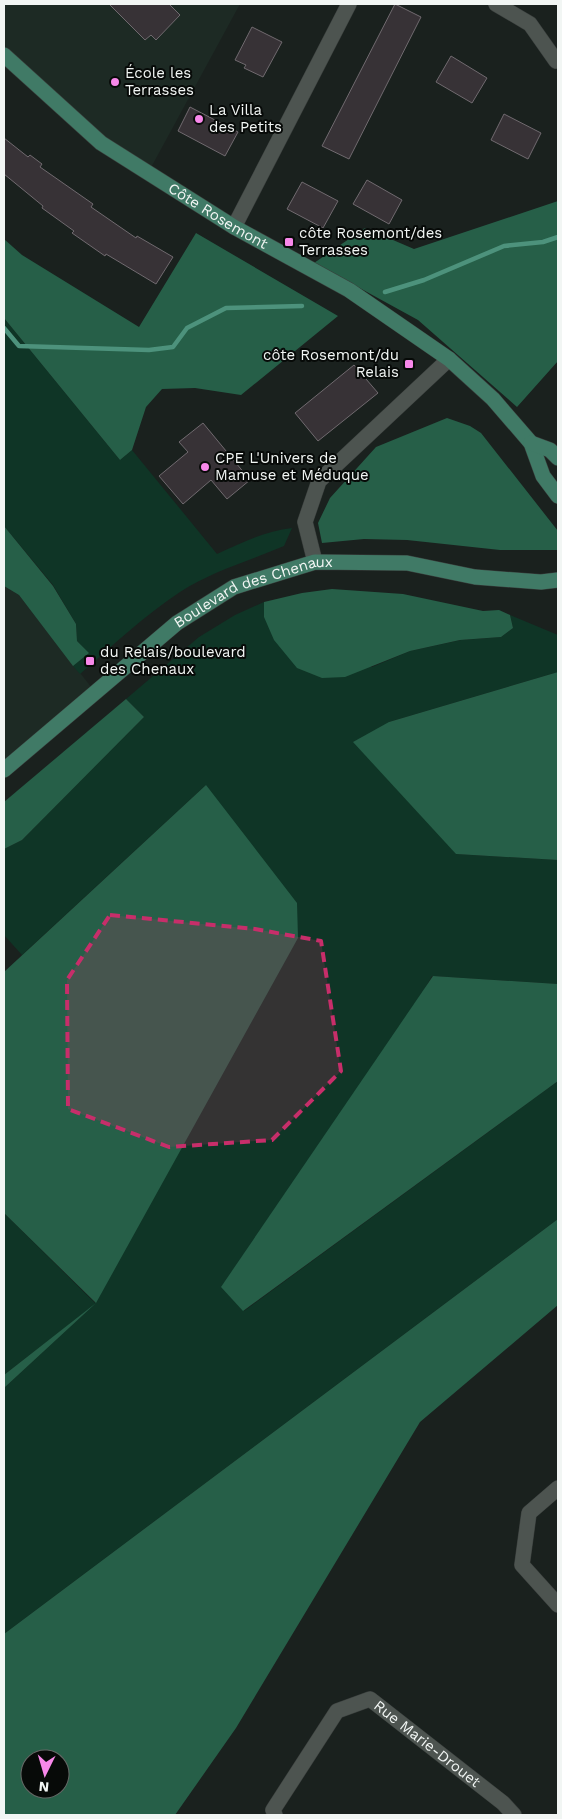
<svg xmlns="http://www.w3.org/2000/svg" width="562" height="1819" viewBox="0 0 562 1819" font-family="'Work Sans',sans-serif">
  <rect width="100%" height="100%" fill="#1a211e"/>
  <g fill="#1d2a24">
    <path d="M 4,4 L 240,4 L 148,173 L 4,55 Z"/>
    <path d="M 4,586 L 19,595 L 95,692 L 4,770 Z"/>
  </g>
  <g fill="#0f3526">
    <path d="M 4,318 L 120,460 L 132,450 L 217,554 C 241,543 265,531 292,528 L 284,546 C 249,561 212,571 180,592 C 144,616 112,646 80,674 L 73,666 L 88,653 L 77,641 L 76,624 L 53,585 L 4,526 Z"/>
    <path d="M 264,602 L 264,617 L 372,667 L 410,651 L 461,640 L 501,637 L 513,628 L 510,615 L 558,635 L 558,672 L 389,722 L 456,854 L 558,860 L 558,984 L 432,976 L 244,1311 L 558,1081 L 558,1219 L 4,1634 L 4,1388 L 89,1309 L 4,1375 L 4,1213 L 95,1303 L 206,785 L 22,955 L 4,935 L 4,849 L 22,840 L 144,717 L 126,699 L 199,637 L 235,615 Z"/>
  </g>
  <g fill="#265f48" fill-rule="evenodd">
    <path d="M 558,201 L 558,361 L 517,407 L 418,320 L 314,263 L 365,228 L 414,249 Z"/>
    <path d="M 196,233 L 338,316 L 241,395 L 195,388 L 162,389 L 146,407 L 132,450 L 120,460 L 4,318 L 4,239 L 22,255 L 139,327 Z"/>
    <path d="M 447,418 L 470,426 L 481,433 L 558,531 L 558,550 L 500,550 L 407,540 L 364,539 L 322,543 L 318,523 L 330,498 L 376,447 Z"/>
    <path d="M 4,526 L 53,586 L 76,624 L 77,641 L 89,653 L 73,666 L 19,595 L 4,586 Z"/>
    <path d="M 332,589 L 403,594 L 483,611 L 499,610 L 510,615 L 513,628 L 501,637 L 460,640 L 410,651 L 345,677 L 322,678 L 297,668 L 274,640 L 264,617 L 264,602 L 302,593 Z"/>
    <path d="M 558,672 L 558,860 L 456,854 L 353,742 L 389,722 Z"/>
    <path d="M 126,699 L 144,717 L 22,840 L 4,849 L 4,802 Z"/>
    <path d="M 206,785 L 297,903 L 298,938 L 96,1303 L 4,1388 L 4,1375 L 96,1303 L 4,1213 L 4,972 Z"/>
    <path d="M 433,976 L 558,984 L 558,1081 L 243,1311 L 221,1287 Z"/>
    <path d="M 558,1219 L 558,1305 L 420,1422 L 236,1728 L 175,1815 L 4,1815 L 4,1634 ZM 30,1759 L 60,1759 L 60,1789 L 30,1789 Z"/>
  </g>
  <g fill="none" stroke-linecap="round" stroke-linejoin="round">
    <g stroke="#4d927c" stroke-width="4.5">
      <path d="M 385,292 L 424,280 L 504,246 L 543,242 L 558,237"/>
      <path d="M 4,328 L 19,346 L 149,350 L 173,347 L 187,328 L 226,308 L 302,306"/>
    </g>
  </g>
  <g fill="#373236" stroke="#706a6f">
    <path d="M 109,4 L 169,4 L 180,15 L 156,40 L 151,35 L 145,40 Z"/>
    <path d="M 395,4 L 421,17 L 349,159 L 322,146 Z"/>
    <path d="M 252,27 L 282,42 L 263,77 L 244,68 L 246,65 L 235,60 Z"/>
    <path d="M 451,56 L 487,78 L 472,103 L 436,82 Z"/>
    <path d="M 190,107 L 238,132 L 225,156 L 178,131 Z"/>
    <path d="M 504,114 L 541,133 L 528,159 L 491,140 Z"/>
    <path d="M 4,138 L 28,157 L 30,155 L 42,164 L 40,167 L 93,204 L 91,207 L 136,238 L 137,236 L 173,257 L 156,284 L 106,254 L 105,256 L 72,233 L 74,231 L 42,208 L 43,206 L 4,174 Z"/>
    <path d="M 367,180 L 402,200 L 389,224 L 353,204 Z"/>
    <path d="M 302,182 L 338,201 L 323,228 L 287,209 Z"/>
    <path d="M 354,365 L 378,393 L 318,441 L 295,413 Z"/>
    <path d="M 203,423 L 250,480 L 227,499 L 211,480 L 183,504 L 159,476 L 188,452 L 179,442 Z"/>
  </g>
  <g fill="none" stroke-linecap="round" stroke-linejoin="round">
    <g stroke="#393e3c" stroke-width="16">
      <g id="street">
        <path d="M 496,4 L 530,24 L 556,61"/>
        <path d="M 234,227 L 349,4"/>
        <path d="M 315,562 L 305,522 L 319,481 L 449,359"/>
        <path d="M 558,1488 L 529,1513 L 522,1565 L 558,1605"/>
        <path id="s1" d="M 275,1815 L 273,1810 L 337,1711 L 370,1699 L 503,1803 L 514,1815"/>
      </g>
    </g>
    <g stroke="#393e3c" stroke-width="16">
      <g id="secondary">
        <path id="s2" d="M 4,55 L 101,143 L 234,227 L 349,290 L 449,359 L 493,399 L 531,443 L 543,476 L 558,496"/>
        <path d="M 531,443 L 550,450 L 558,458"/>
        <path id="s3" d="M 4,770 L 177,623 L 234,587 L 315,562 L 407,563 L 475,577 L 541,582 L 558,580"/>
      </g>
    </g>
    <use href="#street" stroke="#4d5450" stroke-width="15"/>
    <use href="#secondary" stroke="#407a66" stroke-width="15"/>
  </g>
  <path fill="#c72e6a" fill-opacity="0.2" stroke="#c72e6a" stroke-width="4" stroke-dasharray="10 6" stroke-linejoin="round" d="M 110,915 L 255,929 L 321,941 L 341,1071 L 272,1140 L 169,1147 L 68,1109 L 67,980 Z"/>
  <g fill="#f888ea" stroke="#070a08" stroke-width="2">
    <circle cx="115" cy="82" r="5"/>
    <circle cx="199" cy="119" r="5"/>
    <rect x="284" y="237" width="10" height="10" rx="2.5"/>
    <rect x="404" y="359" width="10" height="10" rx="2.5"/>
    <circle cx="205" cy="467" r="5"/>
    <rect x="85" y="656" width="10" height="10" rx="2.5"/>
  </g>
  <g text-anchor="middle" stroke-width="4" stroke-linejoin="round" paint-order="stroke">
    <g font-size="15" fill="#f2f6f4" stroke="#070a08" text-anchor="start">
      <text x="125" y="78">École les<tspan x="125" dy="17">Terrasses</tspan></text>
      <text x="209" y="115">La Villa<tspan x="209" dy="17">des Petits</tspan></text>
      <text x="299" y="238">côte Rosemont/des<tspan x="299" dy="17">Terrasses</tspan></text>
      <text x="399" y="360" text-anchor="end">côte Rosemont/du<tspan x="399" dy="17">Relais</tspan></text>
      <text x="215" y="463">CPE L'Univers de<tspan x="215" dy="17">Mamuse et Méduque</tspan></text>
      <text x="100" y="657">du Relais/boulevard<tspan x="100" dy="17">des Chenaux</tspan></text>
    </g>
    <g font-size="15" fill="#f2f6f4" stroke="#070a08">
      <text dy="5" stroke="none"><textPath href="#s2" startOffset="269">Côte Rosemont</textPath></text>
      <text dy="5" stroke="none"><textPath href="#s3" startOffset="311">Boulevard des Chenaux</textPath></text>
      <text dy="5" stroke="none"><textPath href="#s1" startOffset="231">Rue Marie-Drouet</textPath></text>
    </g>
  </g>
  <rect width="562" height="1819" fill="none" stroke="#f2f6f4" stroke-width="10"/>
  <g transform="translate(45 1774) rotate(185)"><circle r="24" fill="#070a08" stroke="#656866"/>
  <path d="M0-4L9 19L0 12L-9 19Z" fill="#f888ea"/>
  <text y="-8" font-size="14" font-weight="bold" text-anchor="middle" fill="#f2f6f4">N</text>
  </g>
</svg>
